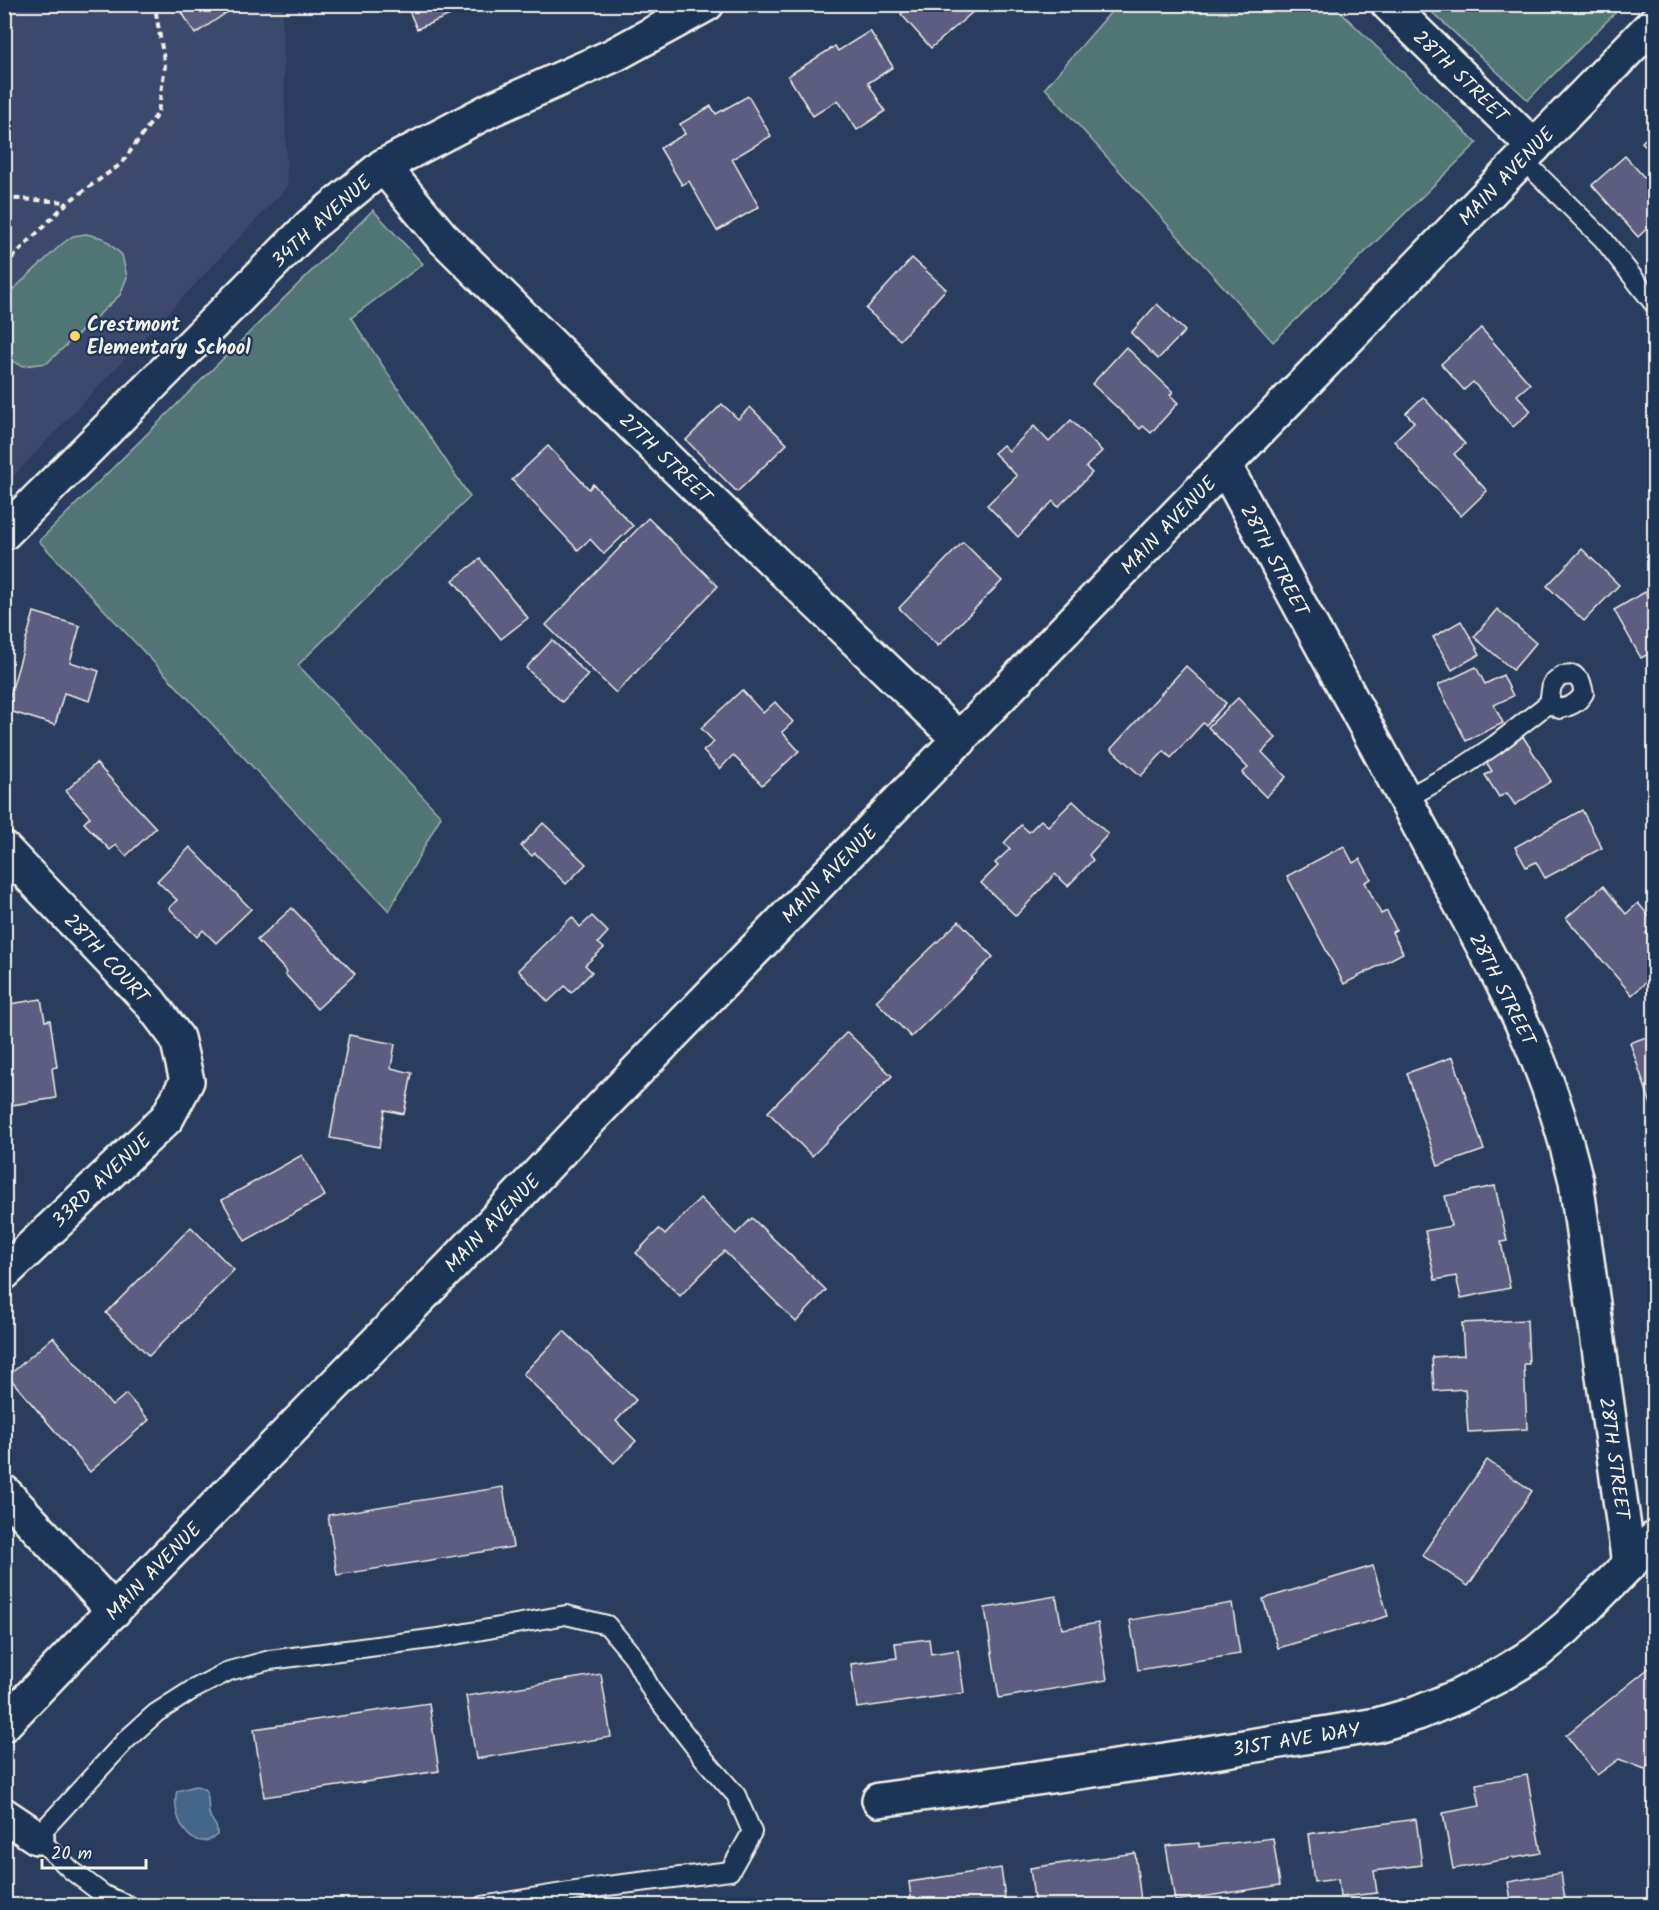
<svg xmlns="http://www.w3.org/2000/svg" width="1659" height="1910" viewBox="0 0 1659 1910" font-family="Kalam,sans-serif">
  <rect width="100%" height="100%" fill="#2a3d5f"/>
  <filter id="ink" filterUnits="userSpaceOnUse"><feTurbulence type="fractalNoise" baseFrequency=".0167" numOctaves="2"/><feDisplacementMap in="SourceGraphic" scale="12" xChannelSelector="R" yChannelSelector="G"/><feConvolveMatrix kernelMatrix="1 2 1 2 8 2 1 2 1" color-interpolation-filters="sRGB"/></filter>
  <g filter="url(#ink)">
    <path fill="#3d4a6c" d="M 5,5 L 282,5 L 287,187 L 5,485 Z"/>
    <g fill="#517475" stroke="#a2b2ae" stroke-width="1.5">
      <path d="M 1117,5 L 1333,5 L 1477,143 L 1273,342 L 1045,88 Z"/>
      <path d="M 1424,5 L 1623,5 L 1528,100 Z"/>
      <path d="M 373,210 L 423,264 L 351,318 L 470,497 L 298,665 L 441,816 L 389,911 L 39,541 Z"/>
      <path d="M 86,234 L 103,238 L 122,255 L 127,277 L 120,295 L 47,363 L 23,366 L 5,358 L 5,297 L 62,244 L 73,236 Z"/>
    </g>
    <path fill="#45668b" stroke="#8b9eb0" stroke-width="1.5" d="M 195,1786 C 212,1788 207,1800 209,1813 C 211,1823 218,1822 217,1835 C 190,1857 170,1814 177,1791 Z"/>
    <g fill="#5c5d81" stroke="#f4f1e8" stroke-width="1.5">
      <path d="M 177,4 L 239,4 L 195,34 Z"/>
      <path d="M 406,4 L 476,4 L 417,29 Z"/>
      <path d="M 912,4 L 982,4 L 931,48 L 901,14 Z"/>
      <path d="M 870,31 L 893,67 L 868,83 L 885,111 L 857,130 L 838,100 L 813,116 L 788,76 L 835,46 L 838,51 Z"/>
      <path d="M 748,96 L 771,136 L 732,159 L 759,207 L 717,231 L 689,181 L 682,185 L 660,148 L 685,134 L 680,124 L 711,106 L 716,114 Z"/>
      <path d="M 1654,131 L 1654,157 L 1642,142 Z"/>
      <path d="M 1625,156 L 1653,187 L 1654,185 L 1654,222 L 1638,237 L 1592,185 Z"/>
      <path d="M 912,258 L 946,289 L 900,340 L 866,309 Z"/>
      <path d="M 1157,304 L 1185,331 L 1158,359 L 1131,333 Z"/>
      <path d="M 1481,328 L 1530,384 L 1517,395 L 1531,411 L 1513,427 L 1473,382 L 1464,390 L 1441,364 Z"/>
      <path d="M 1126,347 L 1173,392 L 1170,395 L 1178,403 L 1151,433 L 1143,426 L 1140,429 L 1092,384 Z"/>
      <path d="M 1423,397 L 1465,444 L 1454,454 L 1487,491 L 1461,516 L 1394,441 L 1414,422 L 1406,413 Z"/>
      <path d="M 722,404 L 738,419 L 750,407 L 787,444 L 737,492 L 686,440 Z"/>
      <path d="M 1071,420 L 1102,451 L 1086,467 L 1092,473 L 1058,507 L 1053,501 L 1018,537 L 987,505 L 1017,476 L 994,453 L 1003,445 L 1009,451 L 1034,426 L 1049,442 Z"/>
      <path d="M 548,446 L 589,489 L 593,484 L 633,526 L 604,554 L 590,539 L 578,550 L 512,480 Z"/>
      <path d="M 648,518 L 718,586 L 616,693 L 546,625 Z"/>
      <path d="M 963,542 L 1002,581 L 938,646 L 899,608 Z"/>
      <path d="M 1582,549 L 1619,585 L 1584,621 L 1547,586 Z"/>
      <path d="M 480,559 L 528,618 L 501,639 L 453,580 Z"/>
      <path d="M 1645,592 L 1654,608 L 1654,651 L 1641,658 L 1614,610 Z"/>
      <path d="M 1497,609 L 1536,643 L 1513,670 L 1474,637 Z"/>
      <path d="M 34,612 L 80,626 L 70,662 L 99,671 L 90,701 L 64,693 L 55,725 L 6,710 Z"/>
      <path d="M 1461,621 L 1480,654 L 1452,670 L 1433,637 Z"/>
      <path d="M 552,640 L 588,675 L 562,702 L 526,668 Z"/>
      <path d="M 1186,666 L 1226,703 L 1206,725 L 1203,723 L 1171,758 L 1164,751 L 1141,776 L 1111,749 Z"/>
      <path d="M 1476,667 L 1485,684 L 1503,675 L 1513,696 L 1494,705 L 1503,723 L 1466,741 L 1438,685 Z"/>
      <path d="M 742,690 L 763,713 L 775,702 L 793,722 L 782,732 L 799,751 L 762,785 L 733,755 L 720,769 L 703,751 L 714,742 L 701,728 Z"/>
      <path d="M 1238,698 L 1276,738 L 1262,752 L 1286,777 L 1266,797 L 1242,773 L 1248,768 L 1208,727 Z"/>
      <path d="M 1522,735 L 1551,781 L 1515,805 L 1507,793 L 1499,797 L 1485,775 L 1492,771 L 1484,759 Z"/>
      <path d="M 96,763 L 156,828 L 126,856 L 116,845 L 110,850 L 84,823 L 90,817 L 66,791 Z"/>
      <path d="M 1073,801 L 1108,834 L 1089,855 L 1093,860 L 1068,886 L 1055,874 L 1016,916 L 981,883 L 998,866 L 995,863 L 1010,849 L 1004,843 L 1021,825 L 1029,832 L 1041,820 L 1048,826 Z"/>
      <path d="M 1582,810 L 1602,848 L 1545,878 L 1536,862 L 1526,867 L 1515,847 Z"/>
      <path d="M 543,823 L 586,864 L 566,884 L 535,853 L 532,856 L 521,846 Z"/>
      <path d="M 1344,846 L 1353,863 L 1360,859 L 1371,879 L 1365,882 L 1381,914 L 1387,911 L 1396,930 L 1392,932 L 1403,953 L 1344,984 L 1287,876 Z"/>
      <path d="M 190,847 L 251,909 L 216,943 L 203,930 L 197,937 L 169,908 L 177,900 L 157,881 Z"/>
      <path d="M 1603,886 L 1626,914 L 1638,903 L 1654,922 L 1654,926 L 1646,933 L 1654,943 L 1654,975 L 1632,995 L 1566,918 Z"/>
      <path d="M 292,908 L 355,974 L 317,1009 L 285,974 L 287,972 L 257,940 Z"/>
      <path d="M 592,916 L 608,932 L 598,943 L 604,948 L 585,965 L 592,972 L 571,993 L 565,986 L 548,1002 L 518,970 L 572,917 L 580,927 Z"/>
      <path d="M 959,921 L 993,957 L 911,1037 L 876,1001 Z"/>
      <path d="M 41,999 L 45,1021 L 50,1020 L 57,1067 L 52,1068 L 56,1098 L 5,1106 L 4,1005 Z"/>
      <path d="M 847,1032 L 892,1076 L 812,1156 L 768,1112 Z"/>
      <path d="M 1654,1034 L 1654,1113 L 1630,1043 Z"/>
      <path d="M 349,1035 L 395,1044 L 391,1068 L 412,1073 L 404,1114 L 385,1110 L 379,1147 L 330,1138 Z"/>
      <path d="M 1453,1057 L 1484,1150 L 1438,1166 L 1407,1073 Z"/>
      <path d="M 302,1155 L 325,1196 L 245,1241 L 222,1200 Z"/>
      <path d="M 1495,1186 L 1507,1241 L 1501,1242 L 1510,1288 L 1461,1298 L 1456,1276 L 1435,1280 L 1425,1231 L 1451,1226 L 1445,1196 Z"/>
      <path d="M 700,1198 L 736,1234 L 752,1218 L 826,1290 L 796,1322 L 724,1251 L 680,1296 L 636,1253 L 659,1229 L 665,1235 Z"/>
      <path d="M 191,1227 L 234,1270 L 149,1356 L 106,1313 Z"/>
      <path d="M 1527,1320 L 1529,1364 L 1524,1364 L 1527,1429 L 1468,1432 L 1465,1389 L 1434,1391 L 1432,1357 L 1464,1355 L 1462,1323 Z"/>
      <path d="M 564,1331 L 636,1400 L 616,1421 L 636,1441 L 614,1463 L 523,1374 Z"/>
      <path d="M 53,1337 L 112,1406 L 126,1394 L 149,1420 L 90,1472 L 8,1376 Z"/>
      <path d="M 1487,1460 L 1532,1491 L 1468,1586 L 1422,1555 Z"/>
      <path d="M 503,1487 L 513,1547 L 337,1575 L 328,1515 Z"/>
      <path d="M 1373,1566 L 1388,1616 L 1278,1648 L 1263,1599 Z"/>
      <path d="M 1056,1596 L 1062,1629 L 1098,1623 L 1107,1680 L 999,1698 L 985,1608 Z"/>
      <path d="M 1232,1603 L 1240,1654 L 1138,1670 L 1130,1620 Z"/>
      <path d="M 929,1639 L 931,1654 L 958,1650 L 964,1693 L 857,1708 L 851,1664 L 897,1658 L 895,1643 Z"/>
      <path d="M 1654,1664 L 1654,1760 L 1645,1769 L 1619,1759 L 1597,1775 L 1566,1735 Z"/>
      <path d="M 601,1674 L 611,1737 L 476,1759 L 466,1696 Z"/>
      <path d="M 429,1703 L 439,1771 L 264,1797 L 254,1729 Z"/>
      <path d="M 1527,1775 L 1541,1853 L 1453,1869 L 1443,1813 L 1480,1806 L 1476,1784 Z"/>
      <path d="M 1416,1819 L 1422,1865 L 1374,1871 L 1377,1893 L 1340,1897 L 1338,1879 L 1314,1882 L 1308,1834 Z"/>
      <path d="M 1273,1838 L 1280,1885 L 1175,1901 L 1166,1846 L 1199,1843 L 1199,1847 Z"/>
      <path d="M 1135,1853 L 1141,1901 L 1109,1906 L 1035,1906 L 1030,1868 Z"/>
      <path d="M 1001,1868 L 1006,1906 L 912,1906 L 909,1882 Z"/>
      <path d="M 1561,1873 L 1566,1906 L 1512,1906 L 1508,1882 Z"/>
    </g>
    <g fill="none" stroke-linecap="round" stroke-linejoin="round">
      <g stroke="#f4f1e8" stroke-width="22">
        <g id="service">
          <path d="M 1522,159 L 1603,239 L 1654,304"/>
          <path d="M 1405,799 L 1458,770 L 1495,745 L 1549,703 L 1552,684 L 1562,676 L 1574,675 L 1581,682 L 1584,693 C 1578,703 1571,706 1560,709 L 1549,703"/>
          <path d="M 130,1906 L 104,1895 L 71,1870 L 37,1837 L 126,1740 L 156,1713 L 192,1690 L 229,1671 L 270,1660 L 438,1638 L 566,1615 L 607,1625 L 633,1656 L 653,1693 L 705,1760 L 736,1795 L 752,1832 L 730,1871 L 607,1886 L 482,1906"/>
        </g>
      </g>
      <g stroke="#f4f1e8" stroke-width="38">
        <g id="minor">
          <path d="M 1388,4 L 1534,147"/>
          <path d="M 383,166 L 441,236 L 672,464 L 960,740"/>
          <path d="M 1225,466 C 1296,600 1370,731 1440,865 C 1473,929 1511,993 1538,1060 C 1554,1099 1566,1140 1576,1181 L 1629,1564"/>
          <path d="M 4,533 L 311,225 L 383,166 L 492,109 L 614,55 L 707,4"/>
          <path d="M 4,849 L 149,1001 L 177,1038 L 187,1081 L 167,1118 L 4,1273"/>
          <path d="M 4,1492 L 114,1611"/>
          <path d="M 879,1800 L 1165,1760 L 1377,1725 L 1418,1713 L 1459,1696 L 1498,1676 L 1536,1653 L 1567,1627 L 1654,1539"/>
          <path d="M 4,1815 L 37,1837"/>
        </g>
      </g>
      <g stroke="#f4f1e8" stroke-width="38">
        <path id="secondary" d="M 4,1724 L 70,1655 L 457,1260 L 602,1107 L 1654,23"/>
      </g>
      <g stroke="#f4f1e8" stroke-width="4" stroke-dasharray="6 4.5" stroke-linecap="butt">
        <path d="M 4,198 L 67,202"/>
        <path d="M 4,266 L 68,202 L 121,164 L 158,113 L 165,66 L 156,13 L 153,4"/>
      </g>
      <use href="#service" stroke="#1d3557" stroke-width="18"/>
      <use href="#minor" stroke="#1d3557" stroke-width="33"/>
      <use href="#secondary" stroke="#1d3557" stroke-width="33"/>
    </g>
  </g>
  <circle fill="#ffd166" stroke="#1d3557" stroke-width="2" cx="75" cy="336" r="6"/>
  <g text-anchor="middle" stroke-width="4.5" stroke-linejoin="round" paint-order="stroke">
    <g font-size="20" fill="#f4f1e8" stroke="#1d3557">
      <text transform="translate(1461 76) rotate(44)" y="7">28TH STREET</text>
      <text transform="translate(1506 176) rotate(-46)" y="7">MAIN AVENUE</text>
      <text transform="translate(321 221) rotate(-42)" y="7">34TH AVENUE</text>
      <text transform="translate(666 458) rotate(44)" y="7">27TH STREET</text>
      <text transform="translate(1168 525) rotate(-46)" y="7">MAIN AVENUE</text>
      <text transform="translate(1275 560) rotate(62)" y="7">28TH STREET</text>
      <text transform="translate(829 874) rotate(-46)" y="7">MAIN AVENUE</text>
      <text transform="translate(107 958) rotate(47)" y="7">28TH COURT</text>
      <text transform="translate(1503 989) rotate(63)" y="7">28TH STREET</text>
      <text transform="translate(101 1180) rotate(-43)" y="7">33RD AVENUE</text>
      <text transform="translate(492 1223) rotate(-46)" y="7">MAIN AVENUE</text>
      <text transform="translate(1615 1458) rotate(82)" y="7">28TH STREET</text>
      <text transform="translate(153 1571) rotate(-46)" y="7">MAIN AVENUE</text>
      <text transform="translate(1296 1739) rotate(-9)" y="7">31ST AVE WAY</text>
    </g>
    <g font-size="20" font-weight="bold" fill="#f4f1e8" stroke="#1d3557" text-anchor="start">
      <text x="87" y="331">Crestmont<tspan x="87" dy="23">Elementary School</tspan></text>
    </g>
  </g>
  <rect width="1659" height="1910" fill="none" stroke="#1d3557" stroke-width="24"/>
  <rect x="12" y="12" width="1635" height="1886" fill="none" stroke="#f4f1e8" stroke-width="2" filter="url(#ink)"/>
  <path d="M42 1859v9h104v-9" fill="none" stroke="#f4f1e8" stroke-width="3"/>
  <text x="51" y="1859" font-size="18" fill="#f4f1e8" stroke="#1d3557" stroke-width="4.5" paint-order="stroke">20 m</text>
</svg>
